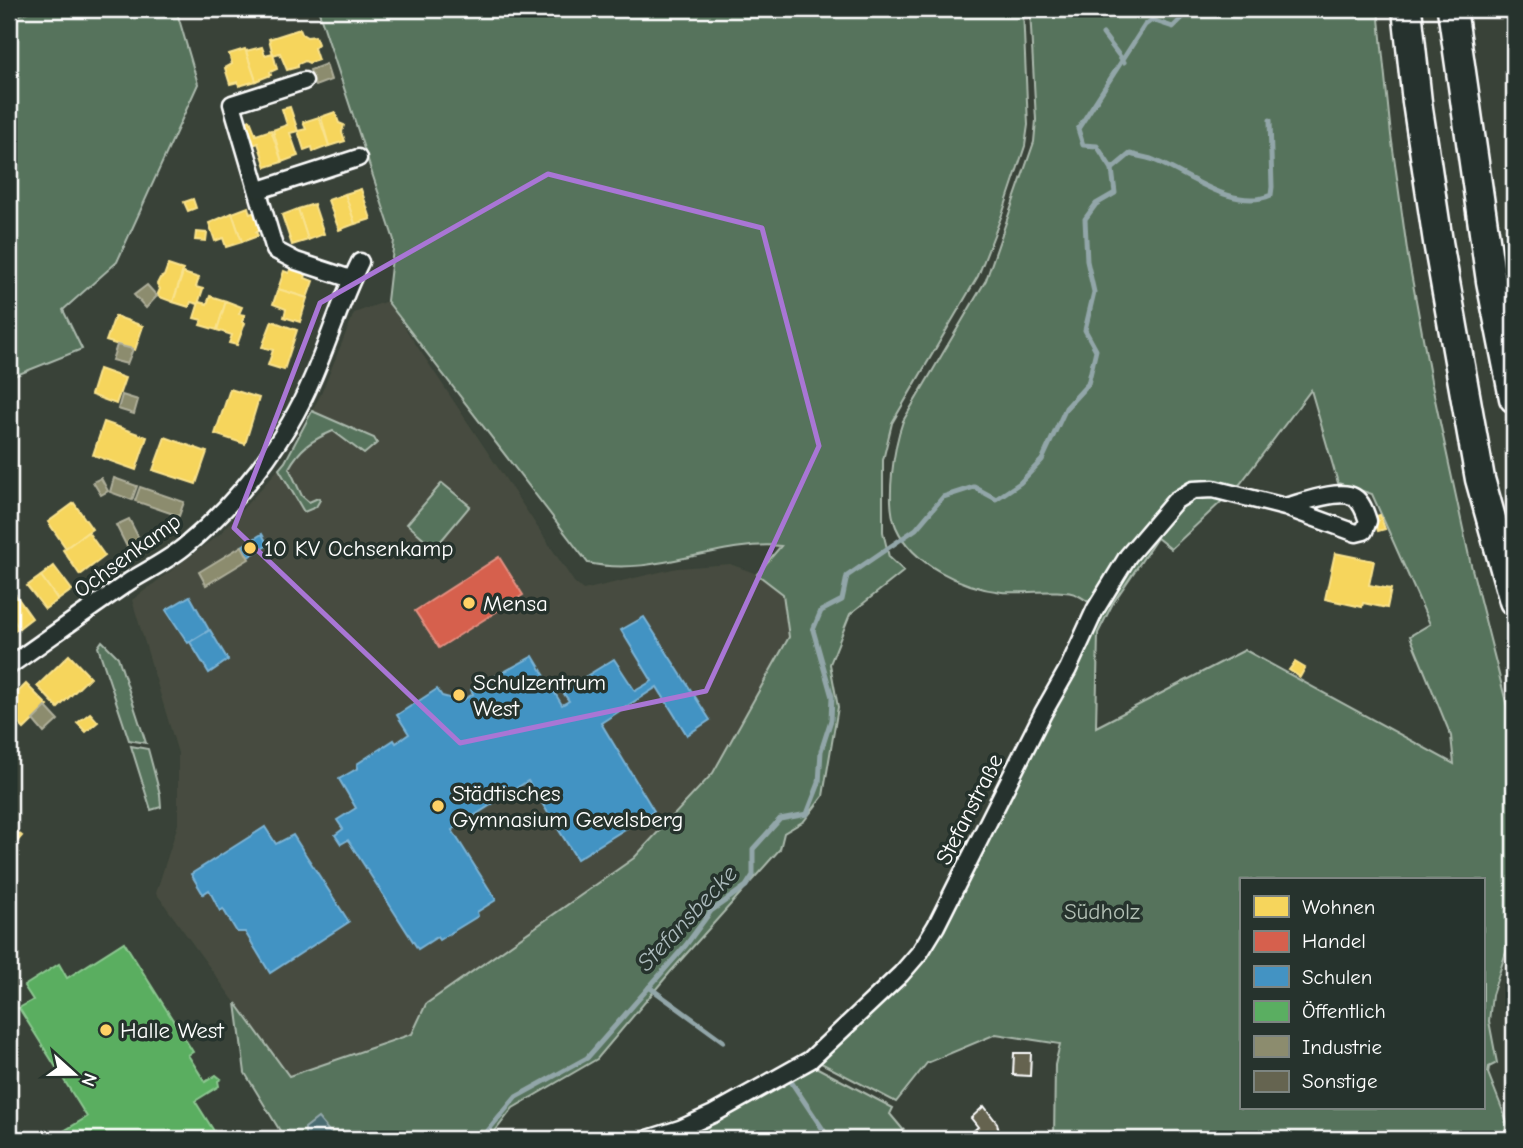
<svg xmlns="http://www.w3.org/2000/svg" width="1523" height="1148" viewBox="0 0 1523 1148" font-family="'Comic Neue',sans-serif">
  <rect width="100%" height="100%" fill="#394238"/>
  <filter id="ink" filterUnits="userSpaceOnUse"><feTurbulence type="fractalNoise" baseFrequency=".0143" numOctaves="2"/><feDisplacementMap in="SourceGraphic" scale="14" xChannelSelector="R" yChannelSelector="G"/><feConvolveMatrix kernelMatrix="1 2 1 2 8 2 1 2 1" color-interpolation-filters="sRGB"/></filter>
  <g filter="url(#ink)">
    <path fill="#464c3f" d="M 387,301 L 574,582 L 583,590 L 677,568 L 730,564 L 757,574 L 783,594 L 789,637 L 713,773 L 634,858 L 426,1004 L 412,1034 L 288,1076 L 156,893 L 178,824 L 178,753 L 132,600 L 221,533 L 283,464 L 321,394 L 354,313 Z"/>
    <g fill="#57735b" stroke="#abb9ad" stroke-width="2" fill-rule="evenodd">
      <path d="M 35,9 L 176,9 L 198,84 L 117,262 L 63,310 L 82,349 L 9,378 L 9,19 Z"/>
      <path d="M 318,9 L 1023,9 L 1028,125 L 1025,146 L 1003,212 L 978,276 L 892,423 L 883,460 L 883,532 L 889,557 L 904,571 L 850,614 L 830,664 L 838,707 L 823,796 L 804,821 L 784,833 L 780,849 L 672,970 L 597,1059 L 513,1108 L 489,1139 L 285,1139 L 245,1073 L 236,1003 L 289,1076 L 412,1034 L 426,1004 L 634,858 L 713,773 L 789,637 L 783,594 L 757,574 L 781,546 C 718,540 654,578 588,563 L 387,301 L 394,240 Z"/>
      <path d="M 1030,9 L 1378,9 L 1391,135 L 1408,257 L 1431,381 L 1470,561 L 1508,710 L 1514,747 L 1514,928 L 1492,995 L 1489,1021 L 1497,1063 L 1489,1067 L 1488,1073 L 1514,1139 L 1054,1139 L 1055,1065 L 1060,1044 L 996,1034 L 927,1063 L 896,1102 L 817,1061 L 920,962 L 1103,613 C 1095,607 1086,599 1077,595 C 1064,588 1019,594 1002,592 C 963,588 912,564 896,527 C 885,502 894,446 903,421 L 986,280 L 1034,142 L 1036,120 ZM 1311,390 L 1338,483 L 1372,494 L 1430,624 L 1410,636 L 1451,736 L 1454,764 L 1245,650 L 1096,727 L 1098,633 L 1113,603 L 1157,538 L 1171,549 L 1240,484 ZM 1241,880 L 1483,880 L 1483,1108 L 1241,1108 Z"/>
      <path d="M 312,411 L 374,438 L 377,443 L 364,454 L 333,431 C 312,440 300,448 289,468 L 302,496 L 309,502 L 318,498 L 320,500 L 316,507 L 304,512 L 279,469 L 285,462 Z"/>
      <path d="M 442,483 L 470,506 L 435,548 L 407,524 Z"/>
      <path d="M 102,641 L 118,657 L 146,743 L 129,740 L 98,647 Z"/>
      <path d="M 131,746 L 148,749 L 160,794 L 161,807 L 151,810 Z"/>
      <path d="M 812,1065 L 893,1108 L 890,1114 L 911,1139 L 632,1139 L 688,1122 Z"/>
    </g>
    <path fill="#496b6f" stroke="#92a6a9" stroke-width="2" d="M 318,1118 L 334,1137 L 335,1139 L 308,1139 L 305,1135 L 305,1128 Z"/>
    <g fill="#f6d55c" stroke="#f9e28d" stroke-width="2">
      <path d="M 300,29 L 302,34 L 307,37 L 315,36 L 318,44 L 314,48 L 318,60 L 309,63 L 305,61 L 298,64 L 298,67 L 287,70 L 280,53 L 273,55 L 269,39 Z"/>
      <path d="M 262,47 L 265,55 L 273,53 L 277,69 L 270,72 L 271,75 L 256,81 L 246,51 Z"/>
      <path d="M 245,49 L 256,81 L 239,86 L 238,82 L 230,84 L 225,68 L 232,64 L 229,54 Z"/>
      <path d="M 290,107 L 298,131 L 290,133 L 298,156 L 282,162 L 273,130 L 287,125 L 282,109 Z"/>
      <path d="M 335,112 L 339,123 L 344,125 L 342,132 L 345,141 L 329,146 L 321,117 Z"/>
      <path d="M 319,117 L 329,146 L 313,152 L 312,147 L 304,150 L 298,131 L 306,129 L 303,122 Z"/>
      <path d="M 250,120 L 256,135 L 271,130 L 282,162 L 266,167 L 258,143 L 251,146 L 243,123 Z"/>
      <path d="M 361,189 L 371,219 L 355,224 L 345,194 Z"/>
      <path d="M 345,194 L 355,224 L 339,230 L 328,200 Z"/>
      <path d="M 193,199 L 196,208 L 188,211 L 184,202 Z"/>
      <path d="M 314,204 L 324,234 L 308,240 L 298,209 Z"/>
      <path d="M 248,207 L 250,214 L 258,211 L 264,229 L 256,232 L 258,236 L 242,242 L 232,213 Z"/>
      <path d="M 298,209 L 308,240 L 292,245 L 282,215 Z"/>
      <path d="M 232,213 L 242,242 L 226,247 L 223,238 L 215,241 L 209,223 Z"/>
      <path d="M 196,232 L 207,233 L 206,241 L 195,240 Z"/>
      <path d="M 168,265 L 183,270 L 173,302 L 157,296 L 160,289 L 157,284 L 160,278 L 164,276 Z"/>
      <path d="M 291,266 L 307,271 L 305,278 L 313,281 L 307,298 L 278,289 L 284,271 L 289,273 Z"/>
      <path d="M 183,273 L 199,278 L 196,287 L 203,289 L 198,304 L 191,302 L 189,307 L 173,302 Z"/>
      <path d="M 278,289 L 307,298 L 300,322 L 284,317 L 286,309 L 273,304 Z"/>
      <path d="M 210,296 L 226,301 L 217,330 L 200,325 L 202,320 L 194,318 L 199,302 L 207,304 Z"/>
      <path d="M 226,301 L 242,307 L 239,314 L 245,315 L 242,322 L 245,323 L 237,345 L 229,343 L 232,335 L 217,330 Z"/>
      <path d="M 115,316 L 143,326 L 135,350 L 106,341 Z"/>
      <path d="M 272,321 L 297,330 L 284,370 L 268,365 L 273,350 L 262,347 Z"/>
      <path d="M 99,369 L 125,378 L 116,404 L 91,395 Z"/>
      <path d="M 230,389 L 259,398 L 245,444 L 215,434 Z"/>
      <path d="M 104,422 L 147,437 L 136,470 L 93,455 Z"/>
      <path d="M 165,437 L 207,452 L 196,484 L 153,470 Z"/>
      <path d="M 74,503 L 92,529 L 66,548 L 48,522 Z"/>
      <path d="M 1380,515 L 1385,529 L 1378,531 L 1373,517 Z"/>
      <path d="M 88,532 L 105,556 L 80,575 L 63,550 Z"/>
      <path d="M 1335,553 L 1374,561 L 1369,585 L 1391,589 L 1387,608 L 1363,603 L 1362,607 L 1325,599 Z"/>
      <path d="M 54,566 L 72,590 L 58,600 L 41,576 Z"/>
      <path d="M 41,576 L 58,600 L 45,609 L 27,586 Z"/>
      <path d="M 15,594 L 32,618 L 19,628 L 9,614 L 9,598 Z"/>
      <path d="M 9,614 L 19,628 L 9,635 Z"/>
      <path d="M 69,655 L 90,677 L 58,708 L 37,686 Z"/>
      <path d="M 1295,662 L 1305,668 L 1300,677 L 1289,670 Z"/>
      <path d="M 26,684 L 48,706 L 24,729 L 9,713 L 9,701 Z"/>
      <path d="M 90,713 L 98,722 L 86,732 L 77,723 Z"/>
      <path d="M 9,826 L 22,836 L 9,851 Z"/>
    </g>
    <path fill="#d6604d" stroke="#e29082" stroke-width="2" d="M 499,557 L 523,595 L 439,648 L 415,611 Z"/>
    <g fill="#4393c3" stroke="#7bb3d5" stroke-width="2">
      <path d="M 262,534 L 268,545 L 258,551 L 252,540 Z"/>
      <path d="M 252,540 L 258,551 L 248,557 L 242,546 Z"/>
      <path d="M 190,596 L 209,630 L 188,643 L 166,610 Z"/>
      <path d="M 644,617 L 710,720 L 687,735 L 657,687 L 601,723 L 654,811 L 577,859 L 528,781 L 452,830 L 496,900 L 477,912 L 478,916 L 439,940 L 437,937 L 418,949 L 348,840 L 341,844 L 335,835 L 343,829 L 337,820 L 356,808 L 339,779 L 358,768 L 357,764 L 394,740 L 396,743 L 409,734 L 397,715 L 437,689 L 442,696 L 461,701 L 473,694 L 471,690 L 533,656 L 562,705 L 569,701 L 562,691 L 614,659 L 635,691 L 652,681 L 621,630 Z"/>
      <path d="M 210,630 L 228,660 L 209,673 L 190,642 Z"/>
      <path d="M 265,827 L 276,844 L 293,835 L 349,922 L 270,973 L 245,932 L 237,932 L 223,909 L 220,911 L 209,890 L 203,894 L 191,874 Z"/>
    </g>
    <path fill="#5aae61" stroke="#8cc690" stroke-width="2" d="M 124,942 L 193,1052 L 188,1055 L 205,1082 L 216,1075 L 221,1079 L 218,1081 L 219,1086 L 195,1101 L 219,1139 L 80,1139 L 77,1135 L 70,1139 L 62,1139 L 64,1131 L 87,1117 L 19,1008 L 33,1000 L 24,986 L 59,964 L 67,978 Z"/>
    <g fill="#8c8c6e" stroke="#aeae9a" stroke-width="2">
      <path d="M 326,64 L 331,80 L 315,86 L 310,70 Z"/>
      <path d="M 147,285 L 157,296 L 146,308 L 134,295 Z"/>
      <path d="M 117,345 L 133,349 L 127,364 L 112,360 Z"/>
      <path d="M 122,395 L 138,400 L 134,414 L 118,409 Z"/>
      <path d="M 101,478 L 108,491 L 101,495 L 93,482 Z"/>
      <path d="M 114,478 L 137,486 L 132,500 L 110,492 Z"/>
      <path d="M 140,487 L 184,502 L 179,516 L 135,501 Z"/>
      <path d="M 129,519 L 143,546 L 130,553 L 116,525 Z"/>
      <path d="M 242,546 L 249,559 L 206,585 L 199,572 Z"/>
      <path d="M 46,707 L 58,720 L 44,733 L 33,720 Z"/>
    </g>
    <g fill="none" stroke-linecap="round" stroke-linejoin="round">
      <g stroke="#92a6a9" stroke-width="5">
        <path d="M 1103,34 L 1124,62"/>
        <path d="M 1112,169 L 1130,154 C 1137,156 1144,157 1151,159 C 1186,172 1233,212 1271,195 L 1272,187 L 1270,120"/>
        <path d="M 649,987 L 723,1041"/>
        <path d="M 790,1080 L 828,1137"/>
        <path d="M 847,1134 L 849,1139"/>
        <path d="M 481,1139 L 516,1097 L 587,1058 L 686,945 L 711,911 L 746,886 L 753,875 L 753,849 L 780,819 L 807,814 L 819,783 L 821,751 L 831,720 L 832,697 L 813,630 L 821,611 L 842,600 L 847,576 L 916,529 L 943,497 L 974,487 L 996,499 L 1020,483 L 1042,460 L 1066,408 L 1088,384 L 1096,350 L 1085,330 L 1094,292 L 1087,261 L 1085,219 L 1096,204 L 1115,193 L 1112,169 L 1097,146 L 1083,145 L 1078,129 L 1145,25 L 1152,20 L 1173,27 L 1186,14 L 1187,9"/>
      </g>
    </g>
    <g fill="#656450" stroke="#fff" stroke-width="2">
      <path d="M 1014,1053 L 1031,1053 L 1030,1076 L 1013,1075 Z"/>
      <path d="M 984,1106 L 997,1123 L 999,1132 L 991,1139 L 988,1137 L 984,1139 L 968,1139 L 966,1137 L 978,1127 L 971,1118 Z"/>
    </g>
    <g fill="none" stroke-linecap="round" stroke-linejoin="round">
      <g stroke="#fff" stroke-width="21">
        <g id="minor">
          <path d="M 304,81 L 232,104 L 275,250 L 296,261 L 351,279"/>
          <path d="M 259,190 L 358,158"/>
          <path d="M 9,666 C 49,638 89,609 130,581 C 148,570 168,560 184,547 C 226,512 262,470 290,423 C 320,373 334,314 360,262"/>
          <path d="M 648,1139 L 680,1129 L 713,1114 L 810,1060 L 901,974 L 920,952 L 936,926 L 1043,713 L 1068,669 L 1095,610 L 1128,556 L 1175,501 L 1193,490 L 1213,489 L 1285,507 L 1356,533 L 1364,531 L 1368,521 C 1365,512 1362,502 1354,497 C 1340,488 1301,503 1285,507"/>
        </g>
      </g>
      <g stroke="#fff" stroke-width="33">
        <g id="motorway">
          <path d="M 1407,9 L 1417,102 L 1438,242 L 1480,479 L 1514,601"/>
          <path d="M 1452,9 L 1491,281 L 1514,398"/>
        </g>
      </g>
      <use href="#minor" stroke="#26332d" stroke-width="16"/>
      <use href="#motorway" stroke="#26332d" stroke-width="28"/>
    </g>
  </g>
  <path fill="none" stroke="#a976d5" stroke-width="5" stroke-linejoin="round" d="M 548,174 L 762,228 L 819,446 L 706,691 L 460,743 L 234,528 L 320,303 Z"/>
  <g fill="#ffd166" stroke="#26332d" stroke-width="2.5">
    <circle cx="250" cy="548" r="7"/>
    <circle cx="469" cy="603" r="7"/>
    <circle cx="459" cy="695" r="7"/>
    <circle cx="438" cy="806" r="7"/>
    <circle cx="106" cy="1030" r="7"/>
  </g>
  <g text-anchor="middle" stroke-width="7" stroke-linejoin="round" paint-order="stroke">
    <g font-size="23" fill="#fff" stroke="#26332d" text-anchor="start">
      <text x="264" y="556">10 KV Ochsenkamp</text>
      <text x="483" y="611">Mensa</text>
      <text x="473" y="690">Schulzentrum<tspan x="473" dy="26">West</tspan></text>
      <text x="452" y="801">Städtisches<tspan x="452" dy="26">Gymnasium Gevelsberg</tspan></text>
      <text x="120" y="1038">Halle West</text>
    </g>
    <g font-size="23" fill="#fff" stroke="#26332d">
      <text transform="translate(127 555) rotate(-36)" y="8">Ochsenkamp</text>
      <text transform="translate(969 809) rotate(-63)" y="8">Stefanstraße</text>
    </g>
    <g font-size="23" fill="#b3c0b5" stroke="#26332d">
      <text x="1102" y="919">Südholz</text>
    </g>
    <g font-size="24" font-style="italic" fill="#adbcbe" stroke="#26332d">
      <text transform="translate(687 918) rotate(-47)" y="8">Stefansbecke</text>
    </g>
  </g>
  <rect width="1523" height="1148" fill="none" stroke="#26332d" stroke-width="35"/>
  <rect x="18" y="18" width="1488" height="1113" fill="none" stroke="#fff" stroke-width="2.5" filter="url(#ink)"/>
  <rect x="1240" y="878" width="245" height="231" fill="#26332d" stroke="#7d8581" stroke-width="2"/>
  <rect x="1254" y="896" width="35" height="21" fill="#f6d55c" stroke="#7d8581" stroke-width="2"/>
  <text x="1302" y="914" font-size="21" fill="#ffffff">Wohnen</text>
  <rect x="1254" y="931" width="35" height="21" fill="#d6604d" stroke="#7d8581" stroke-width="2"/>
  <text x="1302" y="948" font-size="21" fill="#ffffff">Handel</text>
  <rect x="1254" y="966" width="35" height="21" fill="#4393c3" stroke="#7d8581" stroke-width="2"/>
  <text x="1302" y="984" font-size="21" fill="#ffffff">Schulen</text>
  <rect x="1254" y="1001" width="35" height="21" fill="#5aae61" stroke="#7d8581" stroke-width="2"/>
  <text x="1302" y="1018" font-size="21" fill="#ffffff">Öffentlich</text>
  <rect x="1254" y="1036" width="35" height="21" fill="#8c8c6e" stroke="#7d8581" stroke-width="2"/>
  <text x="1302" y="1054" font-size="21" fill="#ffffff">Industrie</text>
  <rect x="1254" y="1071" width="35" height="21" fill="#656450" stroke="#7d8581" stroke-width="2"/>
  <text x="1302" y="1088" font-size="21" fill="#ffffff">Sonstige</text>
  <g transform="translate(74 1074) rotate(111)" stroke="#26332d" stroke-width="5" paint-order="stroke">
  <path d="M0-5L12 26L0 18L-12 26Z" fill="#ffffff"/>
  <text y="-10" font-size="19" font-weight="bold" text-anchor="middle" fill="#ffffff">N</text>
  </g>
</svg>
